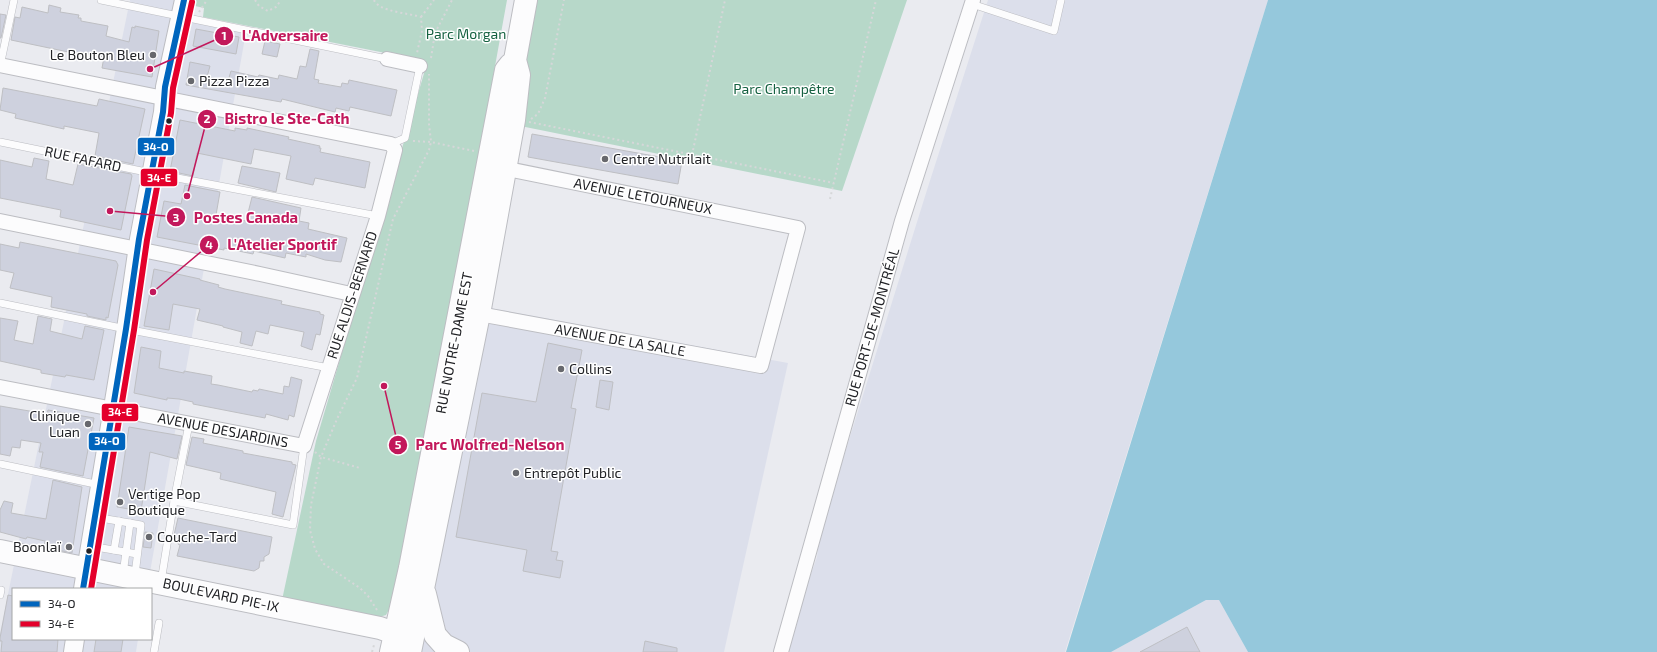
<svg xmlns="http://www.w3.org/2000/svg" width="1657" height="652" viewBox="0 0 1657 652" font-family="'Exo 2',sans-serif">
  <rect width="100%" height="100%" fill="#eaebf0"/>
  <g fill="#dcdfeb">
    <path d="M 130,0 L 180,0 L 176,18 L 246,32 L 147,589 L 13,589 L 13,639 L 138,639 L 136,652 L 0,652 L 0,633 Z"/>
    <path d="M 988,0 L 1268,0 L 1065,652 L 786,652 L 801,581 L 808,583 L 817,557 L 820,533 L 927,190 Z"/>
    <path d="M 485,307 L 788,363 L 724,652 L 419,652 Z"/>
    <path d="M 1206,600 L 1219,600 L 1248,652 L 1111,652 Z"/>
  </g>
  <g fill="#b7d8c9">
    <path d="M 194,0 L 507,0 L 447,331 L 392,604 L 386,615 L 379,617 L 282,600 L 316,441 L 425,70 L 426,61 L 203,17 L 204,8 L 195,6 Z"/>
    <path d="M 529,0 L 907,0 L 842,191 L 505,123 Z"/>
  </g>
  <path fill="#95c8dc" d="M 1268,0 L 1657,0 L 1657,652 L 1248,652 L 1219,600 L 1206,600 L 1111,652 L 1066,652 Z"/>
  <g fill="#ced1de" stroke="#bebfc3">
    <path d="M 49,5 L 61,8 L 60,12 L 79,15 L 78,18 L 81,18 L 81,21 L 108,26 L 106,36 L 129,42 L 132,27 L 135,28 L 135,26 L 159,31 L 152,77 L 102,68 L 104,57 L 79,52 L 78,54 L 11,40 L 15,17 L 20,18 L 22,7 L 48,13 Z"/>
    <path d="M 0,14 L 6,15 L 1,38 L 0,38 Z"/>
    <path d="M 196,29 L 239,37 L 236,54 L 193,46 Z"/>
    <path d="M 265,41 L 280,44 L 277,57 L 262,54 Z"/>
    <path d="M 310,49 L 319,51 L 314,79 L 319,80 L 318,83 L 341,87 L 342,83 L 348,84 L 349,80 L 397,90 L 391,116 L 350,107 L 349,111 L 336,108 L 335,112 L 282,99 L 281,102 L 186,85 L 190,62 L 210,66 L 207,77 L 228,81 L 231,71 L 258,77 L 259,75 L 278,79 L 279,75 L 297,79 L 300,66 L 306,67 Z"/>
    <path d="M 3,88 L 97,106 L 99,99 L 145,109 L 133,164 L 95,156 L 99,133 L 64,126 L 64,129 L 15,118 L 16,114 L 0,110 Z"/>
    <path d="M 180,120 L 235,131 L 235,128 L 247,130 L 247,128 L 289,137 L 288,139 L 320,146 L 319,148 L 321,148 L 320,152 L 370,162 L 365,188 L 315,178 L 313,185 L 286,179 L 291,156 L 254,149 L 251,164 L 197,153 L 193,176 L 170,171 Z"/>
    <path d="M 532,134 L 682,161 L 678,184 L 528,157 Z"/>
    <path d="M 34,158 L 49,161 L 46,179 L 73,185 L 78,164 L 131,174 L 132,176 L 121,230 L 60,217 L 61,210 L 0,198 L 0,160 L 32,167 Z"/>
    <path d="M 242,166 L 280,173 L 276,192 L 238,183 Z"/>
    <path d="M 185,185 L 220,192 L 216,215 L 246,221 L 252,197 L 301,208 L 299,221 L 309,223 L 308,229 L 347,238 L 341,262 L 325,260 L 306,254 L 306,257 L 286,253 L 285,258 L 254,251 L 253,254 L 224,248 L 224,250 L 157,237 L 164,201 L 181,204 Z"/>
    <path d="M 20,242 L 116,261 L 118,265 L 108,318 L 106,317 L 106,320 L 87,316 L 87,314 L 51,307 L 52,297 L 10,288 L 14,273 L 0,270 L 0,244 L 19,248 Z"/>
    <path d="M 154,269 L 200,279 L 200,280 L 219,285 L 218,287 L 225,289 L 282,301 L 281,304 L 320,312 L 320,314 L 324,315 L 320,335 L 316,334 L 312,350 L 301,346 L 304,332 L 270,325 L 268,334 L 256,331 L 252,346 L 240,343 L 242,332 L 223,327 L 223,326 L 197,320 L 200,309 L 173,304 L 169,330 L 144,326 Z"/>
    <path d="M 38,316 L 52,319 L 50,331 L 82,339 L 85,326 L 104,330 L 94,380 L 66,375 L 65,377 L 41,373 L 41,370 L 0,361 L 0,318 L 18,321 L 14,340 L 33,344 Z"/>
    <path d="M 548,343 L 582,350 L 571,408 L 576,409 L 551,551 L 558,552 L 556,560 L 563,561 L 560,578 L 523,571 L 527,550 L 456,537 L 482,393 L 536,402 Z"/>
    <path d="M 141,347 L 161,351 L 159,368 L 184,373 L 184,371 L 212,376 L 211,384 L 218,385 L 252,392 L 253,390 L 258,391 L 259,389 L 283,394 L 284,386 L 289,387 L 291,377 L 302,380 L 294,417 L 289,415 L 288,420 L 266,414 L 265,418 L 193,404 L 193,402 L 179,399 L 167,398 L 167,400 L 134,393 Z"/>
    <path d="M 600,380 L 613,382 L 609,410 L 596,407 Z"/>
    <path d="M 0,406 L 47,414 L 48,410 L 94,418 L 83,476 L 40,467 L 43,452 L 39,452 L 41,443 L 21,440 L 20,448 L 12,447 L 10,456 L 0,454 Z"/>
    <path d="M 129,427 L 182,436 L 177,459 L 150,452 L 141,511 L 117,507 Z"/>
    <path d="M 192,437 L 204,439 L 203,443 L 243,451 L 243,453 L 292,462 L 292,464 L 296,465 L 283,517 L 272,514 L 276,492 L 220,479 L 221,473 L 186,465 Z"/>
    <path d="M 53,480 L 82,487 L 72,553 L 44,547 L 45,541 L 27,537 L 26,539 L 0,532 L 0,510 L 4,501 L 13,503 L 11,513 L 46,519 Z"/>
    <path d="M 178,518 L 272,537 L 269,554 L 264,557 L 264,561 L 260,561 L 259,568 L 254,571 L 177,556 L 180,545 L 178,544 L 179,540 L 174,535 Z"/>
    <path d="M 145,532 L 153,533 L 151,548 L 143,547 Z"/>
    <path d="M 8,595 L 13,596 L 13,639 L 58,639 L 57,652 L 1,652 L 2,641 L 0,641 L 0,638 Z"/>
    <path d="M 1187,627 L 1200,652 L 1140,652 Z"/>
    <path d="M 96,639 L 123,639 L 121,652 L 94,652 Z"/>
    <path d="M 645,641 L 677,648 L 677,652 L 643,652 Z"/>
  </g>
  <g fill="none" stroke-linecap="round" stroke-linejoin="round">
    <g stroke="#bcbdc2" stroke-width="8">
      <g id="service">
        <path d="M 101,0 L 387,59"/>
        <path d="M 972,4 L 1054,31 L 1061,0"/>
        <path d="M 0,66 L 14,0"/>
        <path d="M 0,142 L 151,173 L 378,216"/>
        <path d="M 391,144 L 405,138 L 420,66"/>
        <path d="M 0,303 L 126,329 L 329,368"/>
        <path d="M 0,464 L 100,485"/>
        <path d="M 174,501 L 293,525 L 304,446"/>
        <path d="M 95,517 L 141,525 L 135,575"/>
        <path d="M 90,546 L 137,554"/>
        <path d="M 114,550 L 119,521"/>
        <path d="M 123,574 L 130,523"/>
        <path d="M 161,582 L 174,501 L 189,424"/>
        <path d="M 0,595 L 1,590"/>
        <path d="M 154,652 L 159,623"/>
      </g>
    </g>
    <g stroke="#bcbdc2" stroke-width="16">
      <g id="minor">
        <path d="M 387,59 L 420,66"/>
        <path d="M 0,65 L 391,144 L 395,150 L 378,216 L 304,446 L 0,387"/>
        <path d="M 0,221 L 260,274 L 351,294"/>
        <path d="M 479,314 L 761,366 L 798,228 L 498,167"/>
        <path d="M 781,652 L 902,221 L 973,0"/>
      </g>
    </g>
    <g stroke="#bcbdc2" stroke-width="20">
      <g id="tertiary">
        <path d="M 83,589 L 126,329 L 139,239 L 163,112 L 165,87 L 184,0"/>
        <path d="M 73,652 L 75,639"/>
      </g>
    </g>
    <g stroke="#bcbdc2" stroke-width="24">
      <g id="primary">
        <path d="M 0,551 L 380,628 L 394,633 L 403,643"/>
        <path d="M 425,594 L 435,635 L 444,645 L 458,652"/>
        <path d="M 391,652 L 410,568 L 506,70 L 510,65"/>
        <path d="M 410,652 L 479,314 L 514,120 L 519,75 L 515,60 L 526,0"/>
      </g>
    </g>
    <g stroke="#d6d7d9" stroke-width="2" stroke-dasharray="2 3" stroke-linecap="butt">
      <path d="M 255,0 L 259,6 L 268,11 L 276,7 L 281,0"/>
      <path d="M 374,0 C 379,12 409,13 421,17 L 422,31 L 417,53"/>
      <path d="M 199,12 L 207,0"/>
      <path d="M 421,17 L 434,0"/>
      <path d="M 431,58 L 435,33 L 452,0"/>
      <path d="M 531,119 L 538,114 L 545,98 L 564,0"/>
      <path d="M 529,122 L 834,183"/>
      <path d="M 413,141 L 431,142 L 474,151"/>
      <path d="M 692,155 L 725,0"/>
      <path d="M 830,199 L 876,0"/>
      <path d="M 315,452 L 321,457 L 360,468"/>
      <path d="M 377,610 L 368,596 L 360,588 L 324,564 L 315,549 L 310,530 L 311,505 L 321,457 L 337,419 L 357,378 L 393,219 L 429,150 L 431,142 L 429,124 L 429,74"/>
      <path d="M 372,652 L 374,645"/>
    </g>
    <use href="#service" stroke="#fcfcfd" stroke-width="7"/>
    <use href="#minor" stroke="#fcfcfd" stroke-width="14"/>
    <use href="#tertiary" stroke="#fcfcfd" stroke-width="18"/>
    <use href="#primary" stroke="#fcfcfd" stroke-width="22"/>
    <g stroke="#fff" stroke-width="9">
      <path id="bus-1" d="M 83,589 L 126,329 L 139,239 L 163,112 L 165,87 L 184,0"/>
    </g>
    <g stroke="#fff" stroke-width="9">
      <path id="bus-2" d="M 91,589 L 134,330 L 147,240 L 171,113 L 173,88 L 192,2"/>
    </g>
    <use href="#bus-1" stroke="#0065bd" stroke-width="6"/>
    <use href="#bus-2" stroke="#e4002b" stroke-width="6"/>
  </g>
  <g fill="#67686d" stroke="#fff" stroke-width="1.5">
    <circle cx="153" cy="55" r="4"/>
    <circle cx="191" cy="81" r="4"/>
    <circle cx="605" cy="159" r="4"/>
    <circle cx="561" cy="369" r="4"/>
    <circle cx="88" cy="424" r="4"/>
    <circle cx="516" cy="473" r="4"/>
    <circle cx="120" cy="502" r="4"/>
    <circle cx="149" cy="537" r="4"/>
    <circle cx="69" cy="547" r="4"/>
  </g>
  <g fill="#212226" stroke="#fff" stroke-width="1.5">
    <circle cx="169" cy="121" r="3.5"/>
    <circle cx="89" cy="551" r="3.5"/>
  </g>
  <g text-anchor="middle" stroke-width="3" stroke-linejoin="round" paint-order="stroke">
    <g font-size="14" fill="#156141" stroke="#fff">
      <text x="466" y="39">Parc Morgan</text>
      <text x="784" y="94">Parc Champêtre</text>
    </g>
    <g font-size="14" fill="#212226" stroke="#fff" text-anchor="start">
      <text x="145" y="60" text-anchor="end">Le Bouton Bleu</text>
      <text x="199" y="86">Pizza Pizza</text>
      <text x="613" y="164">Centre Nutrilait</text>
      <text x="569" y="374">Collins</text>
      <text x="80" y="421" text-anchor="end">Clinique<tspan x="80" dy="16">Luan</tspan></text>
      <text x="524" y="478">Entrepôt Public</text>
      <text x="128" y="499">Vertige Pop<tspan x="128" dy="16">Boutique</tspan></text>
      <text x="157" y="542">Couche-Tard</text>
      <text x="61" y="552" text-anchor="end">Boonlaï</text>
    </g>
    <g font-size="14" fill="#212226" stroke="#fff">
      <text transform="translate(83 159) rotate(12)" y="5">RUE FAFARD</text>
      <text transform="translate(643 196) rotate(11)" y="5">AVENUE LETOURNEUX</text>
      <text transform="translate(352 295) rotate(-72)" y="5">RUE ALDIS-BERNARD</text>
      <text transform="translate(872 327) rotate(-74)" y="5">RUE PORT-DE-MONTRÉAL</text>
      <text transform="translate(620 340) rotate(10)" y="5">AVENUE DE LA SALLE</text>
      <text transform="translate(454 343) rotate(-79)" y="5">RUE NOTRE-DAME EST</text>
      <text transform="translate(223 430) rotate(11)" y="5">AVENUE DESJARDINS</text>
      <text transform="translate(221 595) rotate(12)" y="5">BOULEVARD PIE-IX</text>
    </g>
  </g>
  <path fill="none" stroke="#c2185b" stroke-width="1.5" d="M150 69L224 36M187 196L207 119M110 211L176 217M153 292L209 245M384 386L398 445"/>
  <g fill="#c2185b" stroke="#fff" stroke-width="1.5">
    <circle cx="150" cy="69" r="4"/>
    <circle cx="187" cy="196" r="4"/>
    <circle cx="110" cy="211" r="4"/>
    <circle cx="153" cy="292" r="4"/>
    <circle cx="384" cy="386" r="4"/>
    <circle cx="224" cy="36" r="10"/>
    <circle cx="207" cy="119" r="10"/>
    <circle cx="176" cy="217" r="10"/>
    <circle cx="209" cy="245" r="10"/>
    <circle cx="398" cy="445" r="10"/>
  </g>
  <g font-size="12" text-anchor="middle" font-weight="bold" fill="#fff">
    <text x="224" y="40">1</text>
    <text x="207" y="123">2</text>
    <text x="176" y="222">3</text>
    <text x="209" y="249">4</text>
    <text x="398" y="449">5</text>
  </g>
  <g font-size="15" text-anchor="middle" font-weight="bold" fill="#c2185b" stroke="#fff" stroke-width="3" stroke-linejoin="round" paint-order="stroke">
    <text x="285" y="41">L'Adversaire</text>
    <text x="287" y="124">Bistro le Ste-Cath</text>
    <text x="246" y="223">Postes Canada</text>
    <text x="282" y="250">L'Atelier Sportif</text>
    <text x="490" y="450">Parc Wolfred-Nelson</text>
  </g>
  <g stroke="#fff" stroke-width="1.5">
    <rect x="137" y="137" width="38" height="19" rx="4" fill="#0065bd"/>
    <rect x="140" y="168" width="38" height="19" rx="4" fill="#e4002b"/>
    <rect x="101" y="403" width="38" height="19" rx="4" fill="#e4002b"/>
    <rect x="88" y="432" width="38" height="19" rx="4" fill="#0065bd"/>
  </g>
  <g font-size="11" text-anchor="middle" font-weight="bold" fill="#fff">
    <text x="156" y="151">34-O</text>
    <text x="159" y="182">34-E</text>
    <text x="120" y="416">34-E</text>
    <text x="107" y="445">34-O</text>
  </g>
  <rect x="12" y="588" width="140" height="52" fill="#ffffff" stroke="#a6a7a8"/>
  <rect x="20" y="601" width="20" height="6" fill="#0065bd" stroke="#a6a7a8"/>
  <text x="48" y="608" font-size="12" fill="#212226">34-O</text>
  <rect x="20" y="621" width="20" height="6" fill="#e4002b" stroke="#a6a7a8"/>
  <text x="48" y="628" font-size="12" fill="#212226">34-E</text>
</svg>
